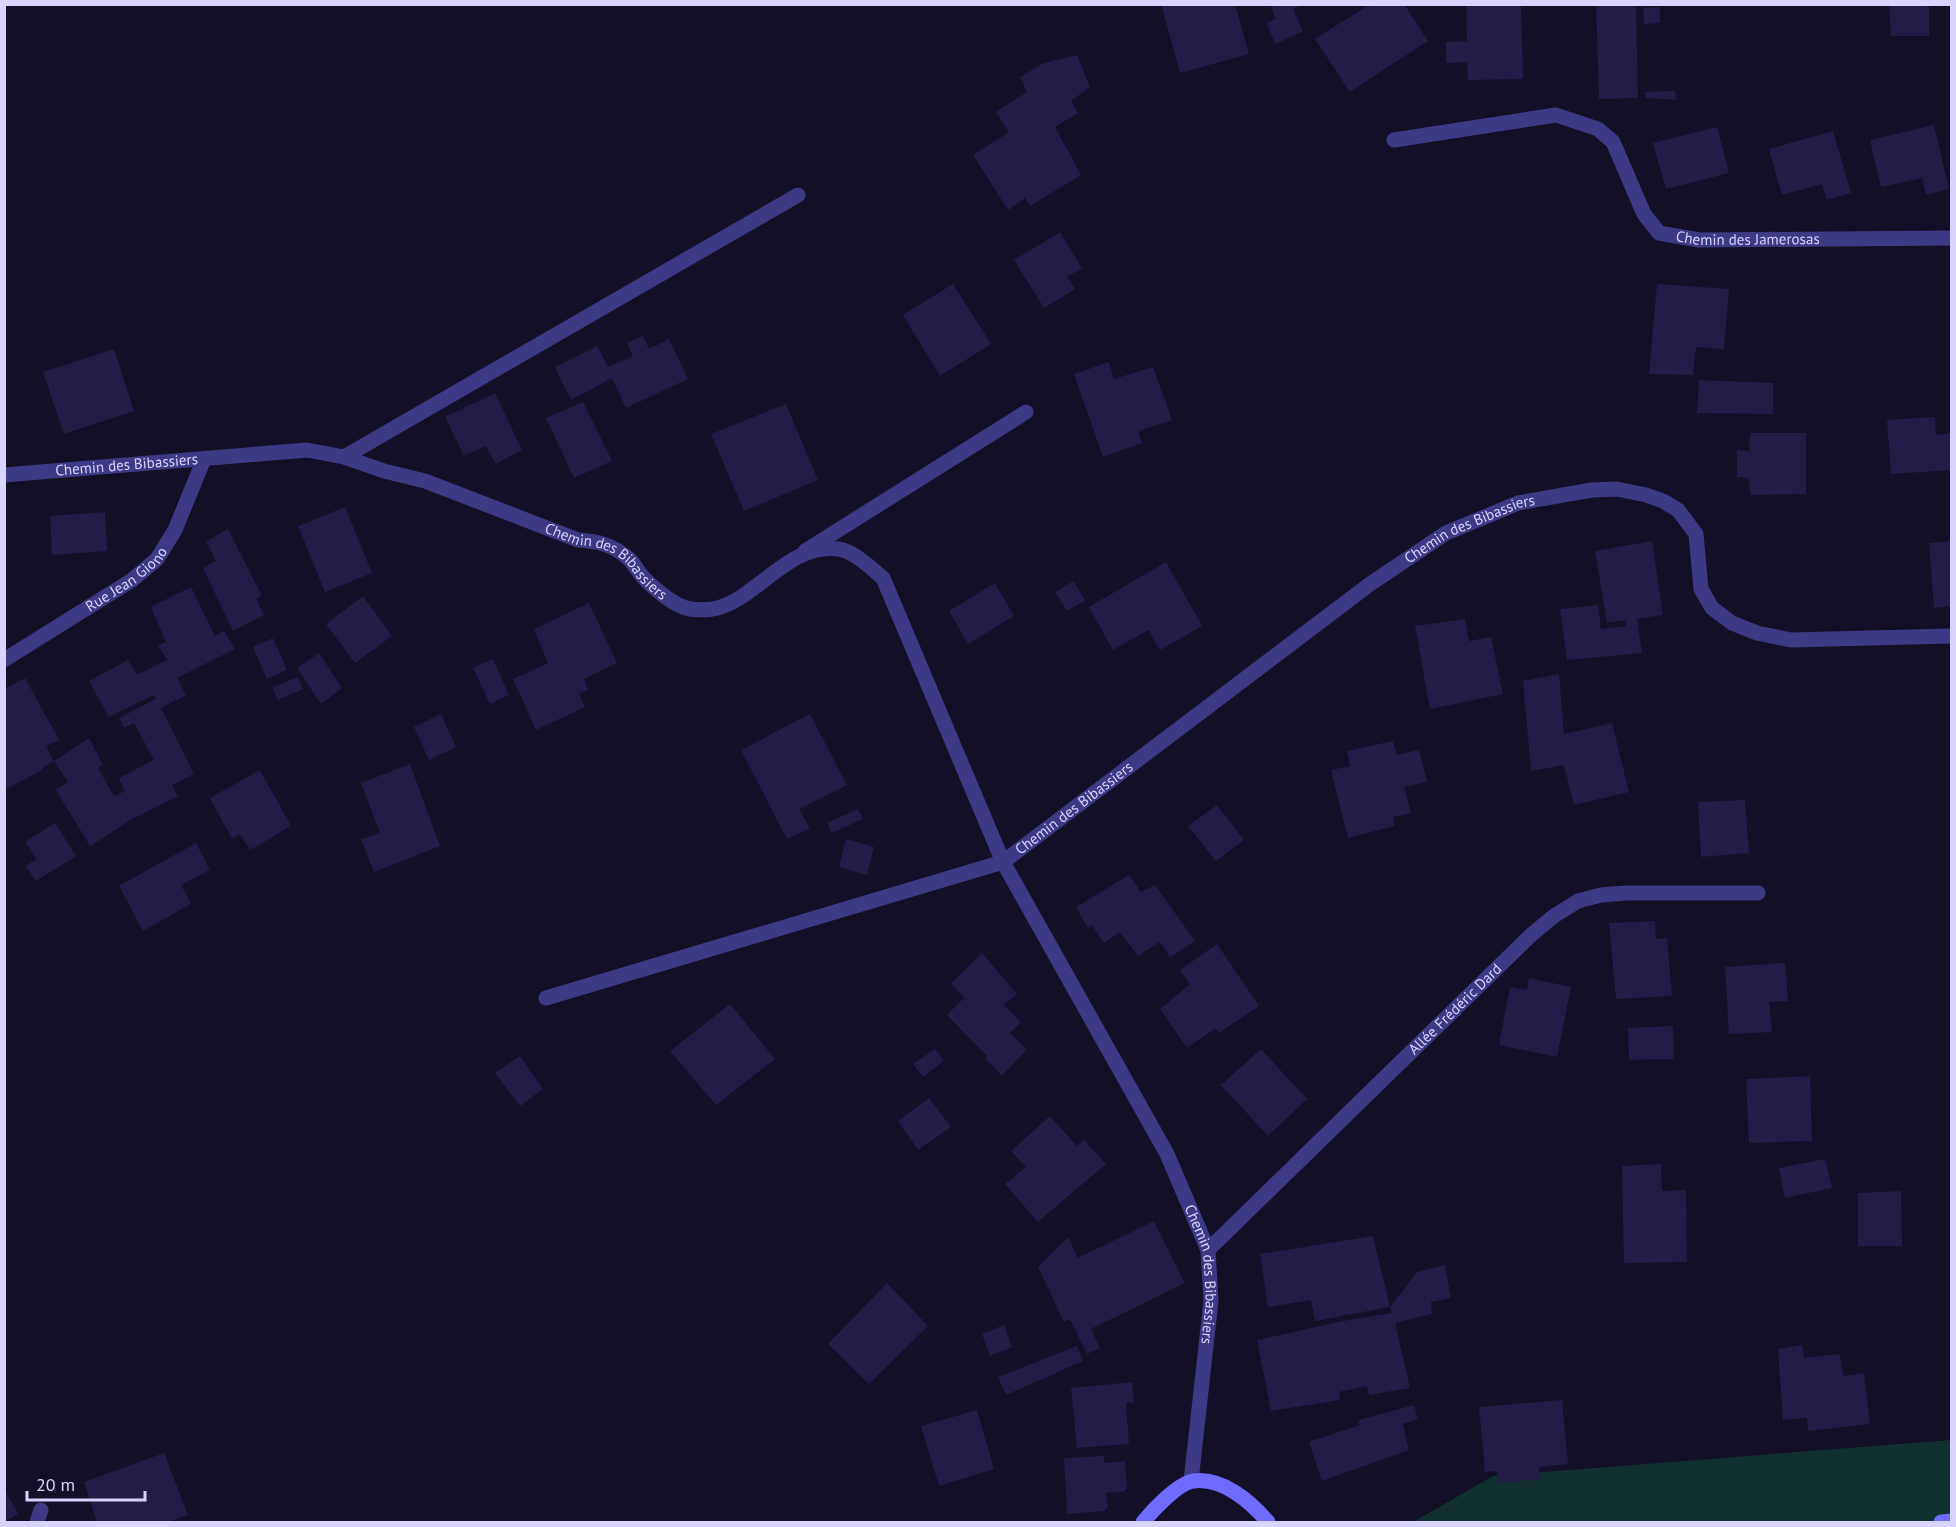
<svg xmlns="http://www.w3.org/2000/svg" width="1956" height="1527" viewBox="0 0 1956 1527" font-family="'PT Sans',sans-serif">
  <rect width="100%" height="100%" fill="#130f26"/>
  <path fill="#12302f" d="M 1951,1440 L 1951,1522 L 1413,1522 L 1493,1476 Z"/>
  <g fill="#241b47">
    <path d="M 1161,4 L 1235,4 L 1249,54 L 1180,73 Z"/>
    <path d="M 1270,4 L 1305,4 L 1293,9 L 1303,31 L 1276,44 L 1266,23 L 1276,19 Z"/>
    <path d="M 1370,4 L 1404,4 L 1428,41 L 1350,92 L 1315,39 Z"/>
    <path d="M 1466,4 L 1521,4 L 1523,79 L 1468,80 L 1467,62 L 1446,63 L 1446,42 L 1467,41 Z"/>
    <path d="M 1889,4 L 1929,4 L 1929,36 L 1891,36 Z"/>
    <path d="M 1596,5 L 1636,5 L 1638,98 L 1599,99 Z"/>
    <path d="M 1660,7 L 1660,23 L 1644,24 L 1643,8 Z"/>
    <path d="M 1077,55 L 1090,87 L 1071,101 L 1078,113 L 1055,127 L 1081,175 L 1030,206 L 1025,198 L 1008,210 L 973,155 L 1009,132 L 996,112 L 1027,92 L 1020,77 L 1044,63 Z"/>
    <path d="M 1675,91 L 1676,100 L 1646,98 L 1645,92 Z"/>
    <path d="M 1934,125 L 1949,189 L 1926,195 L 1922,178 L 1881,187 L 1870,140 Z"/>
    <path d="M 1717,127 L 1729,173 L 1666,189 L 1653,143 Z"/>
    <path d="M 1833,131 L 1851,193 L 1827,200 L 1822,184 L 1782,195 L 1769,149 Z"/>
    <path d="M 1060,232 L 1082,268 L 1067,277 L 1075,289 L 1044,308 L 1014,260 Z"/>
    <path d="M 953,284 L 991,344 L 940,376 L 903,315 Z"/>
    <path d="M 1657,284 L 1729,289 L 1724,349 L 1696,347 L 1693,375 L 1649,374 Z"/>
    <path d="M 643,336 L 649,349 L 669,339 L 688,379 L 626,408 L 612,378 L 571,400 L 555,367 L 597,346 L 608,367 L 633,356 L 627,343 Z"/>
    <path d="M 114,349 L 134,411 L 64,434 L 43,372 Z"/>
    <path d="M 1109,362 L 1114,379 L 1153,367 L 1172,420 L 1138,431 L 1142,443 L 1103,457 L 1074,374 Z"/>
    <path d="M 1699,380 L 1773,383 L 1773,414 L 1697,413 Z"/>
    <path d="M 495,393 L 522,450 L 496,464 L 486,446 L 464,456 L 445,417 Z"/>
    <path d="M 583,402 L 612,461 L 574,478 L 546,418 Z"/>
    <path d="M 786,404 L 818,480 L 744,511 L 711,434 Z"/>
    <path d="M 1935,417 L 1936,435 L 1952,433 L 1952,470 L 1891,474 L 1887,420 Z"/>
    <path d="M 1750,433 L 1806,433 L 1806,494 L 1750,495 L 1749,478 L 1737,477 L 1737,450 L 1749,451 Z"/>
    <path d="M 345,507 L 372,573 L 325,592 L 298,526 Z"/>
    <path d="M 105,512 L 107,551 L 52,555 L 50,516 Z"/>
    <path d="M 228,529 L 262,596 L 256,599 L 264,615 L 233,631 L 203,568 L 216,561 L 206,541 Z"/>
    <path d="M 1652,541 L 1663,615 L 1637,619 L 1642,653 L 1567,660 L 1560,609 L 1598,605 L 1601,629 L 1626,626 L 1626,620 L 1607,623 L 1595,551 Z"/>
    <path d="M 1952,541 L 1952,606 L 1934,608 L 1929,543 Z"/>
    <path d="M 1166,562 L 1202,626 L 1160,650 L 1148,630 L 1113,650 L 1089,607 Z"/>
    <path d="M 1074,581 L 1085,601 L 1067,611 L 1055,592 Z"/>
    <path d="M 995,583 L 1014,616 L 968,644 L 949,611 Z"/>
    <path d="M 191,587 L 215,636 L 224,631 L 235,649 L 177,678 L 186,695 L 161,708 L 194,774 L 172,785 L 178,796 L 137,817 L 137,816 L 90,846 L 56,790 L 68,782 L 54,761 L 42,768 L 43,770 L 4,790 L 4,689 L 25,678 L 59,740 L 46,746 L 54,761 L 89,738 L 103,765 L 98,768 L 114,796 L 125,791 L 119,778 L 154,760 L 134,723 L 124,728 L 119,718 L 156,699 L 154,695 L 109,717 L 89,681 L 128,660 L 137,675 L 167,660 L 158,645 L 166,642 L 151,607 Z"/>
    <path d="M 363,596 L 392,636 L 355,663 L 326,624 Z"/>
    <path d="M 589,603 L 617,663 L 584,679 L 588,690 L 579,694 L 585,707 L 536,730 L 513,679 L 548,663 L 534,629 Z"/>
    <path d="M 1465,619 L 1469,641 L 1491,637 L 1503,694 L 1430,709 L 1415,626 Z"/>
    <path d="M 273,638 L 287,670 L 267,679 L 253,647 Z"/>
    <path d="M 319,653 L 342,688 L 321,704 L 297,668 Z"/>
    <path d="M 493,659 L 509,695 L 490,704 L 473,668 Z"/>
    <path d="M 1559,674 L 1564,734 L 1612,723 L 1629,792 L 1574,805 L 1564,765 L 1531,771 L 1523,681 Z"/>
    <path d="M 297,677 L 303,689 L 278,700 L 272,688 Z"/>
    <path d="M 441,714 L 456,747 L 429,760 L 414,727 Z"/>
    <path d="M 810,714 L 847,785 L 799,809 L 810,828 L 787,839 L 741,750 Z"/>
    <path d="M 1393,741 L 1397,755 L 1419,750 L 1427,782 L 1404,787 L 1411,813 L 1393,817 L 1395,826 L 1348,838 L 1331,770 L 1350,766 L 1347,751 Z"/>
    <path d="M 410,764 L 440,846 L 374,872 L 361,839 L 380,833 L 361,783 Z"/>
    <path d="M 260,770 L 291,826 L 250,850 L 240,834 L 232,839 L 210,798 Z"/>
    <path d="M 1745,800 L 1749,853 L 1701,857 L 1698,802 Z"/>
    <path d="M 1217,805 L 1244,840 L 1216,861 L 1188,826 Z"/>
    <path d="M 858,809 L 863,819 L 832,833 L 827,823 Z"/>
    <path d="M 55,823 L 76,856 L 36,881 L 26,866 L 36,859 L 25,842 Z"/>
    <path d="M 846,839 L 874,847 L 867,875 L 839,867 Z"/>
    <path d="M 196,843 L 210,870 L 181,885 L 191,904 L 143,931 L 119,886 Z"/>
    <path d="M 1129,875 L 1141,892 L 1155,885 L 1195,941 L 1170,957 L 1160,942 L 1138,956 L 1120,932 L 1104,943 L 1092,925 L 1088,928 L 1076,907 Z"/>
    <path d="M 1655,921 L 1656,939 L 1667,938 L 1672,996 L 1616,999 L 1609,923 Z"/>
    <path d="M 1217,944 L 1259,1006 L 1219,1033 L 1216,1028 L 1187,1048 L 1160,1009 L 1190,984 L 1180,970 Z"/>
    <path d="M 982,953 L 1017,994 L 1004,1005 L 1021,1022 L 1010,1033 L 1027,1049 L 1002,1076 L 985,1058 L 987,1056 L 947,1015 L 964,998 L 951,983 Z"/>
    <path d="M 1785,963 L 1788,1001 L 1769,1002 L 1772,1032 L 1729,1034 L 1725,967 Z"/>
    <path d="M 1529,978 L 1571,987 L 1557,1057 L 1499,1045 L 1510,987 L 1527,990 Z"/>
    <path d="M 730,1004 L 775,1059 L 716,1105 L 670,1051 Z"/>
    <path d="M 1673,1026 L 1674,1059 L 1629,1060 L 1628,1028 Z"/>
    <path d="M 935,1049 L 944,1061 L 923,1077 L 913,1064 Z"/>
    <path d="M 1261,1049 L 1307,1099 L 1268,1136 L 1221,1085 Z"/>
    <path d="M 520,1056 L 543,1089 L 520,1106 L 495,1073 Z"/>
    <path d="M 1810,1076 L 1812,1141 L 1749,1143 L 1746,1079 Z"/>
    <path d="M 929,1098 L 951,1127 L 918,1150 L 898,1121 Z"/>
    <path d="M 1050,1116 L 1077,1146 L 1084,1140 L 1106,1164 L 1038,1222 L 1005,1184 L 1026,1167 L 1011,1151 Z"/>
    <path d="M 1825,1159 L 1832,1188 L 1785,1198 L 1779,1168 Z"/>
    <path d="M 1661,1164 L 1662,1191 L 1686,1190 L 1687,1262 L 1624,1263 L 1622,1166 Z"/>
    <path d="M 1901,1191 L 1902,1246 L 1858,1246 L 1858,1193 Z"/>
    <path d="M 1154,1221 L 1185,1283 L 1091,1329 L 1100,1348 L 1087,1354 L 1070,1319 L 1064,1322 L 1038,1267 L 1068,1237 L 1078,1258 Z"/>
    <path d="M 1373,1236 L 1390,1307 L 1315,1321 L 1311,1300 L 1268,1307 L 1260,1254 Z"/>
    <path d="M 1445,1265 L 1451,1298 L 1431,1302 L 1432,1314 L 1395,1323 L 1410,1388 L 1369,1395 L 1367,1386 L 1339,1392 L 1340,1400 L 1271,1411 L 1257,1340 L 1343,1321 L 1392,1313 L 1390,1307 L 1417,1272 Z"/>
    <path d="M 887,1283 L 928,1326 L 869,1384 L 828,1344 Z"/>
    <path d="M 1004,1325 L 1012,1347 L 990,1356 L 982,1334 Z"/>
    <path d="M 1802,1345 L 1804,1358 L 1840,1354 L 1843,1376 L 1864,1373 L 1870,1424 L 1808,1431 L 1807,1418 L 1783,1420 L 1778,1349 Z"/>
    <path d="M 1077,1346 L 1083,1361 L 1006,1395 L 998,1377 Z"/>
    <path d="M 1132,1382 L 1134,1402 L 1126,1403 L 1129,1444 L 1077,1448 L 1071,1388 Z"/>
    <path d="M 1562,1400 L 1568,1464 L 1539,1467 L 1539,1479 L 1498,1483 L 1497,1471 L 1485,1472 L 1479,1407 Z"/>
    <path d="M 1414,1405 L 1418,1419 L 1403,1424 L 1409,1450 L 1322,1481 L 1309,1442 L 1360,1425 L 1358,1420 Z"/>
    <path d="M 977,1410 L 994,1469 L 939,1486 L 921,1426 Z"/>
    <path d="M 164,1453 L 188,1515 L 168,1522 L 97,1522 L 84,1482 Z"/>
    <path d="M 1104,1456 L 1104,1463 L 1125,1461 L 1127,1488 L 1123,1492 L 1106,1493 L 1108,1507 L 1104,1511 L 1067,1514 L 1064,1458 Z"/>
    <path d="M 4,1489 L 18,1514 L 4,1522 Z"/>
  </g>
  <g fill="none" stroke-linecap="round" stroke-linejoin="round">
    <g stroke="#3d3a85" stroke-width="15">
      <path d="M 344,457 L 798,195"/>
      <path d="M 805,551 L 1026,412"/>
    </g>
    <g stroke="#3d3a85" stroke-width="15">
      <path id="s1" d="M 1394,140 L 1556,115 L 1598,129 L 1613,142 L 1644,214 L 1659,233 L 1699,240 L 1952,238"/>
      <path id="s2" d="M 4,475 L 307,450 L 344,457 L 384,471 L 425,481 L 578,540 C 597,541 613,545 628,558 C 634,563 637,570 642,576 C 652,587 675,607 690,609 C 697,610 706,610 713,609 C 756,601 788,542 838,549 C 854,551 871,568 883,578 L 1003,862 L 1167,1154 L 1208,1250 L 1211,1301 L 1191,1481"/>
      <path id="s3" d="M 4,660 L 132,580 L 157,559 L 175,530 L 204,459"/>
      <path id="s4" d="M 546,998 L 1003,862 L 1370,584 L 1446,533 L 1518,503 L 1592,490 L 1617,489 L 1646,495 L 1663,501 L 1678,510 L 1696,534 L 1701,589 L 1712,608 L 1732,623 L 1757,633 L 1791,640 L 1952,636"/>
      <path id="s5" d="M 1208,1250 L 1531,935 L 1554,916 L 1578,901 L 1601,895 L 1626,893 L 1758,893"/>
      <path d="M 37,1522 L 41,1510"/>
    </g>
    <g stroke="#6f6bff" stroke-width="15">
      <path d="M 1143,1522 C 1153,1510 1177,1484 1193,1481 C 1222,1477 1250,1501 1268,1522"/>
      <path d="M 1941,1522 L 1952,1521"/>
    </g>
  </g>
  <g text-anchor="middle" stroke-width="4.5" stroke-linejoin="round" paint-order="stroke">
    <g font-size="15" fill="#d9d4ff" stroke="#130f26">
      <text dy="5" stroke="none"><textPath href="#s1" startOffset="420">Chemin des Jamerosas</textPath></text>
      <text dy="5" stroke="none"><textPath href="#s2" startOffset="123">Chemin des Bibassiers</textPath></text>
      <text dy="5" stroke="none"><textPath href="#s4" startOffset="1052">Chemin des Bibassiers</textPath></text>
      <text dy="5" stroke="none"><textPath href="#s2" startOffset="627">Chemin des Bibassiers</textPath></text>
      <text dy="5" stroke="none"><textPath href="#s3" startOffset="147">Rue Jean Giono</textPath></text>
      <text dy="5" stroke="none"><textPath href="#s4" startOffset="566">Chemin des Bibassiers</textPath></text>
      <text dy="5" stroke="none"><textPath href="#s5" startOffset="345">Allée Frédéric Dard</textPath></text>
      <text dy="5" stroke="none"><textPath href="#s2" startOffset="1716">Chemin des Bibassiers</textPath></text>
    </g>
  </g>
  <rect width="1956" height="1527" fill="none" stroke="#d9d4ff" stroke-width="12"/>
  <path d="M27 1491v9h118v-9" fill="none" stroke="#d9d4ff" stroke-width="3"/>
  <text x="36" y="1491" font-size="18" fill="#d9d4ff" stroke="#130f26" stroke-width="4.5" paint-order="stroke">20 m</text>
</svg>
